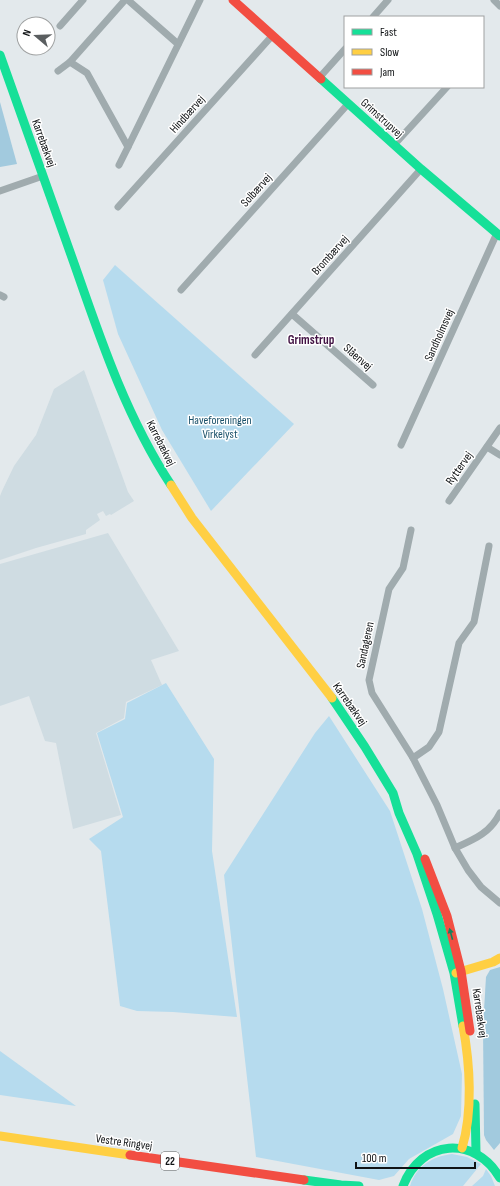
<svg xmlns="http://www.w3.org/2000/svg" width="500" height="1186" viewBox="0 0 500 1186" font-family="'Sofia Sans Condensed',sans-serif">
  <rect width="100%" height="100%" fill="#e3e9ec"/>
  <g fill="#cfdce2">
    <path d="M 84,370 L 128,492 L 134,501 L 111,515 L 110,514 L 106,516 L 103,511 L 97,514 L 100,520 L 86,530 L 86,534 L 36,548 L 0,560 L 0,496 L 2,491 L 14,466 L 36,435 L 54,389 Z"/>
    <path d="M 108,533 L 179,651 L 151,660 L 162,685 L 126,702 L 124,718 L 96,733 L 121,815 L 73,829 L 56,743 L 45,741 L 29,696 L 0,706 L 0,564 Z"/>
  </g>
  <g fill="#b6dbee">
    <path d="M 115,265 L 294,424 L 211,511 L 162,430 L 118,334 L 103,280 Z"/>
    <path d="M 166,683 L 214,759 L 212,851 L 237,1017 L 173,1012 L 137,1011 L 120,1006 L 101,851 L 89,839 L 123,817 L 97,733 L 125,719 L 127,703 Z"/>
    <path d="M 329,716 L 390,811 L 422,909 L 443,989 L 462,1074 L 461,1116 L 453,1134 L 409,1159 L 394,1176 L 379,1180 L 256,1157 L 224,875 L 315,733 Z"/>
    <path d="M 0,1051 L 76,1106 L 0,1095 Z"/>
    <path d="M 452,1154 L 467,1157 L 481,1164 L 463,1186 L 410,1186 C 416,1166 433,1156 452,1154 Z"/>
    <path d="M 486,1169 L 491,1176 L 495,1186 L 472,1186 L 483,1176 Z"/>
  </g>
  <g fill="#a2cade">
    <path d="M 0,102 L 17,164 L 0,167 Z"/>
    <path d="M 500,967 L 500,1143 L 494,1150 L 486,1140 L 484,1135 L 483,1027 L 486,977 L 490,970 Z"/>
  </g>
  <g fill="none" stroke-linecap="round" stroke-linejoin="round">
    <g stroke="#a0abae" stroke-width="7">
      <path d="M 125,0 L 70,62 L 87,73 L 128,147 L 200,0"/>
      <path d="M 128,0 L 178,44"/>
      <path d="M 494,0 L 500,6"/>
      <path d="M 373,17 L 388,0"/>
      <path d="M 60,26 L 83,0"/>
      <path d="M 58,71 L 70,62"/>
      <path d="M 319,78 L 345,49"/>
      <path d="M 394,145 L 447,87"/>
      <path d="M 119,165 L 128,147"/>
      <path d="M 0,191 L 43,176"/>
      <path d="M 118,207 L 272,36"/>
      <path d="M 181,290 L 348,104"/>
      <path d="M 0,295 L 4,297"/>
      <path d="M 292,314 L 373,385"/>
      <path d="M 255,355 L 421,169"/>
      <path d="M 401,445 L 497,233"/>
      <path d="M 487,447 L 500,455"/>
      <path d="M 449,501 L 500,428"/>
      <path d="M 411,530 L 403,568 L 389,589 L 369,680 L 372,693 L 413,758 L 437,805 L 455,848 L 468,870 L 481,887 L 500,903"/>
      <path d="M 413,758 L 429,747 L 439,732 L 459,643 L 474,622 L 489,546"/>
      <path d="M 455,848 C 475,839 490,833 500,813"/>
    </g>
    <g stroke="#16e098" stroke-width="9">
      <path d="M 0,55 C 25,125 50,196 75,266 C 101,341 127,418 171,485"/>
      <path d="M 321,79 L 421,169 L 500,236"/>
      <path d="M 332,698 L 365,747 L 393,793 L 399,813 L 417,854 L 437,914 L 454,973 L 463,1026"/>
      <path d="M 475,1104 L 476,1153"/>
      <path d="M 304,1180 L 341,1185 L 359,1186"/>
      <path d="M 403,1186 C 421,1139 475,1135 500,1178"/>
    </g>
    <g stroke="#ffcf43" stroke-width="9">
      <path d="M 171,485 L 192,518 L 332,698"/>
      <path d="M 456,973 L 493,962 L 500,958"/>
      <path d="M 0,1136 L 130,1155"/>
      <path d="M 462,1148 C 473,1112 470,1064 463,1026"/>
    </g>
    <g stroke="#f24e42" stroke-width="9">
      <path d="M 233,0 L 321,79"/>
      <path d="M 425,859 L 447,916 L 461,971 L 470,1031"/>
      <path d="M 130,1155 L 304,1180"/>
    </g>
  </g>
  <defs><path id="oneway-solid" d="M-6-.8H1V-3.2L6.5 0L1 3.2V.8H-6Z"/></defs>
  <use fill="#13845d" href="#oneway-solid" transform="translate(451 934) rotate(-105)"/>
  <g text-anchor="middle" stroke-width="3" stroke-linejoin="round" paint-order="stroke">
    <rect fill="#fff" stroke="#585a5b" stroke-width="1" x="161" y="1152" width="18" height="18" rx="3"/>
    <g font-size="11" font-weight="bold" fill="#101315">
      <text x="170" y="1165">22</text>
    </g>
    <g font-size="12" fill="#101315" stroke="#fff">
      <text transform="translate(187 114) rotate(-48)" y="4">Hindbærvej</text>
      <text transform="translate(382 118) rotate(42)" y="4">Grimstrupvej</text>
      <text transform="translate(44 143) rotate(70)" y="4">Karrebækvej</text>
      <text transform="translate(256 190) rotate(-48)" y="4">Solbærvej</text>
      <text transform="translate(330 255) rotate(-48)" y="4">Brombærvej</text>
      <text transform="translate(439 335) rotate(-66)" y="4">Sandholmsvej</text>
      <text transform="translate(358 357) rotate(41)" y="4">Slåenvej</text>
      <text transform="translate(161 443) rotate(63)" y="4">Karrebækvej</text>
      <text transform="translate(459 468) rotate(-55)" y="4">Ryttervej</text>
      <text transform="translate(365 645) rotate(-78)" y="4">Sandageren</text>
      <text transform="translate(350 704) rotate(55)" y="4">Karrebækvej</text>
      <text transform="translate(480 1013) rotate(82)" y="4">Karrebækvej</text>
      <text transform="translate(124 1142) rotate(8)" y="4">Vestre Ringvej</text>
    </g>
    <g font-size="12" fill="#1a516a" stroke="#fff">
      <text x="220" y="424">Haveforeningen<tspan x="220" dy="14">Virkelyst</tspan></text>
    </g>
    <g font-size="13" font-weight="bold" fill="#411243" stroke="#fff">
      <text x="311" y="344">Grimstrup</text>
    </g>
  </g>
  <rect x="344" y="16" width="140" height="72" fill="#ffffff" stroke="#9fa1a1"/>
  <rect x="352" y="29" width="20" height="6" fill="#16e098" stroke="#9fa1a1"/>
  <text x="380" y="36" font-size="12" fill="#101315">Fast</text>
  <rect x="352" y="49" width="20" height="6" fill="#ffcf43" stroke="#9fa1a1"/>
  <text x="380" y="56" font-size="12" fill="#101315">Slow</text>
  <rect x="352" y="69" width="20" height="6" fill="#f24e42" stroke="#9fa1a1"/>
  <text x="380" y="76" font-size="12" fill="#101315">Jam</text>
  <g transform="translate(36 36) rotate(289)"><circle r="19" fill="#ffffff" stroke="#9fa1a1"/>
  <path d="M0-3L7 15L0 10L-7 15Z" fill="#5a5e60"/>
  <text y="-6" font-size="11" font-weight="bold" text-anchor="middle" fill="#101315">N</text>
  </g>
  <path d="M356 1162v6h119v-6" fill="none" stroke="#101315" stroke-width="2"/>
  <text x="362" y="1162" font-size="12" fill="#101315" stroke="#ffffff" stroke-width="3" paint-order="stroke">100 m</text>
</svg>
